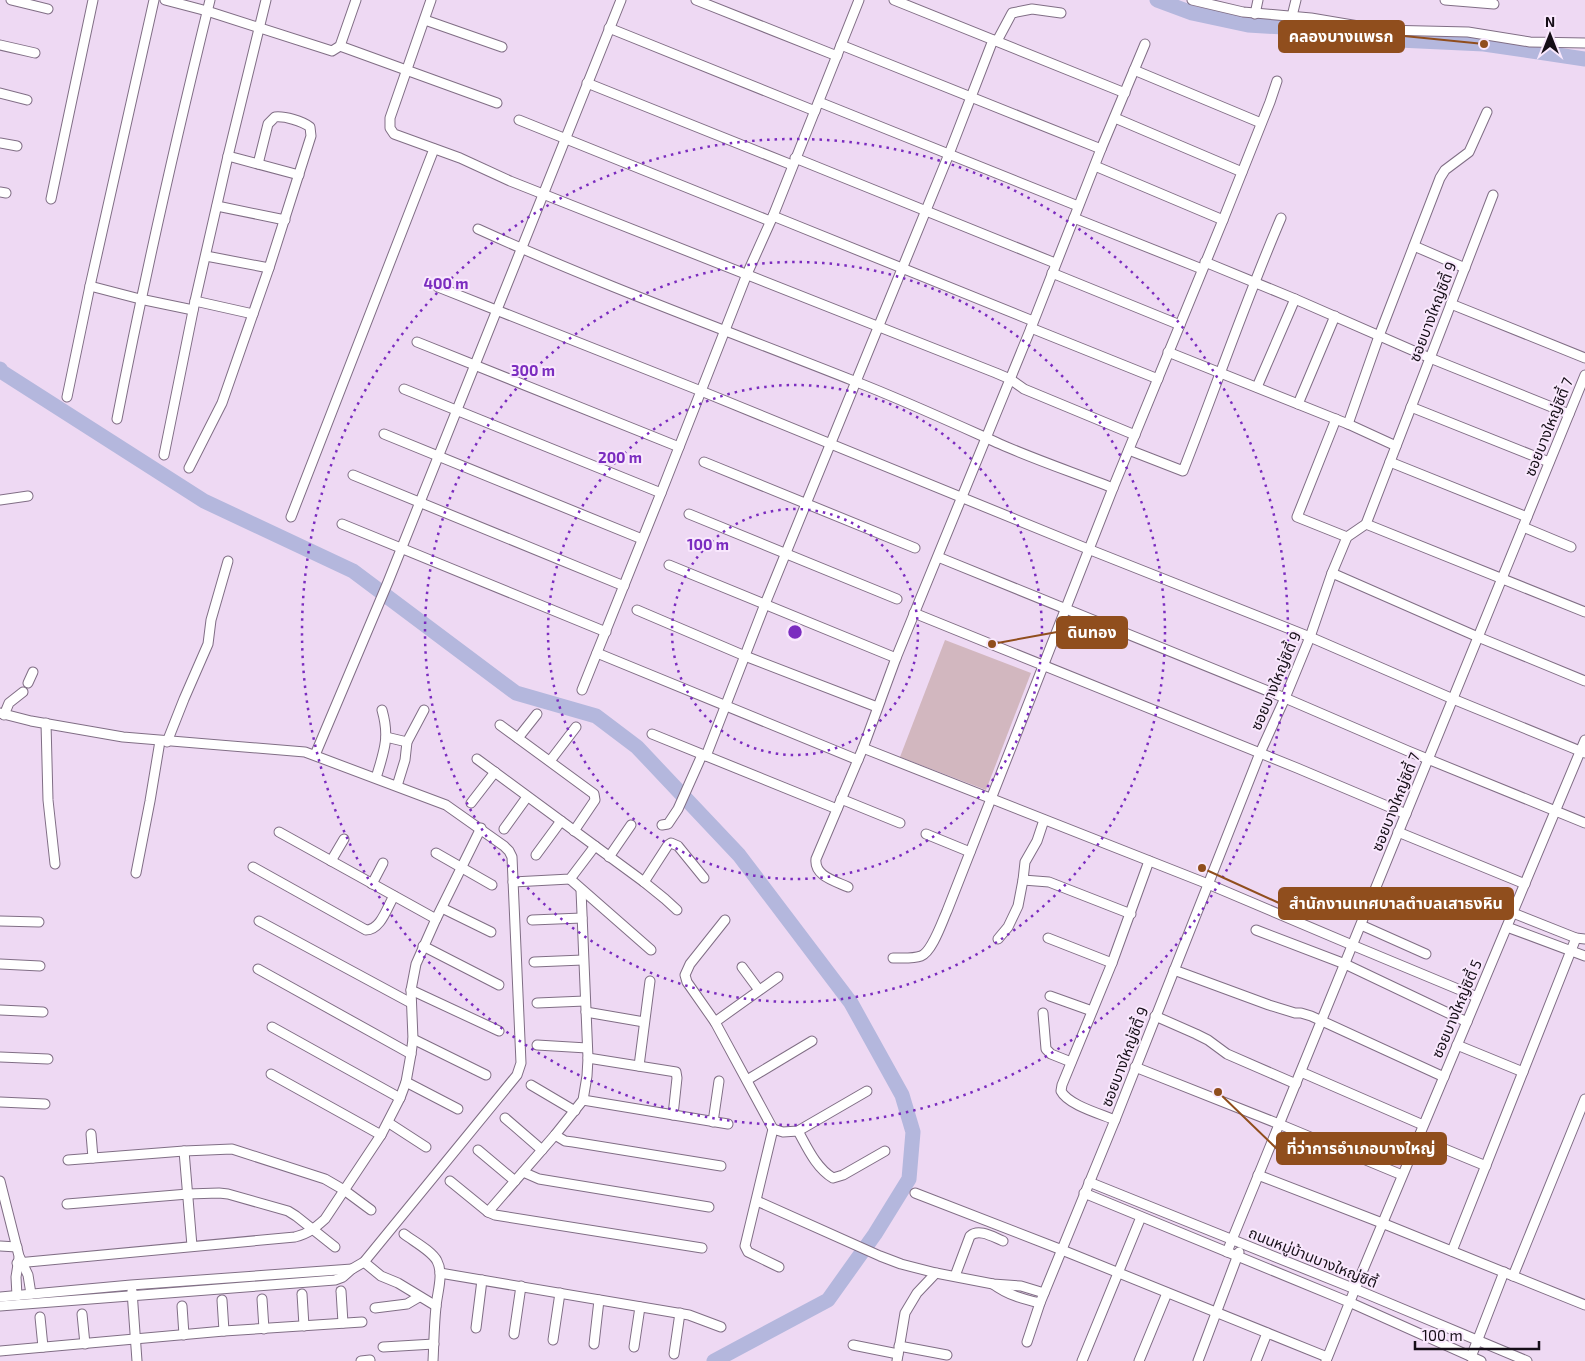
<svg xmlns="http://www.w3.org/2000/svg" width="1585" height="1361" viewBox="0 0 1585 1361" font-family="'Exo 2','Noto Sans Thai',sans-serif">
  <rect width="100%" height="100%" fill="#eed9f3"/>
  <path fill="#d2b7bf" d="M 945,640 L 1031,673 L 986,790 L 900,757 Z"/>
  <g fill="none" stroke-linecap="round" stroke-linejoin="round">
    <g stroke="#b4b7dd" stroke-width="15">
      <path d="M 1157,0 L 1192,13 L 1248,25 L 1300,28 L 1377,39 L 1484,44 L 1585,59"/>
      <path d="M 0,369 L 2,372 L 204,501 L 353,571 L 516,693 L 596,716 L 637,747 L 739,855 L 851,1003 L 902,1095 L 913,1132 L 909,1179 L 875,1234 L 828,1300 L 714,1361"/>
    </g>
    <g stroke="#806e85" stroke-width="11">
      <g id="minor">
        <path d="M 11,0 L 48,9"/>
        <path d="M 165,0 L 207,11 L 332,51 L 340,46 L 356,0"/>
        <path d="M 431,0 L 390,118 L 390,128 L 394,134 L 460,158 L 510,181 L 996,373 L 1010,379 L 1024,389 L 1135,435"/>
        <path d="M 696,0 L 837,56"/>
        <path d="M 894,0 L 1125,93"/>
        <path d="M 1192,0 L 1243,12 L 1311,18 L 1382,30 L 1468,32 L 1530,42 L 1585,43"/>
        <path d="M 1445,0 L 1494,4"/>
        <path d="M 1255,14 L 1258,0"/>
        <path d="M 1292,16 L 1296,0"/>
        <path d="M 425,20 L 502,47"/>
        <path d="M 609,28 L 815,111"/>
        <path d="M 997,41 L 1012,13 L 1032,9 L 1061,13"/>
        <path d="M 0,45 L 35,53"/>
        <path d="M 841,45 L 1101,149"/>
        <path d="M 340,46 L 497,103"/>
        <path d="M 1134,70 L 1261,123"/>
        <path d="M 587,83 L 792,165"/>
        <path d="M 0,93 L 27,100"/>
        <path d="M 819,102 L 1078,206"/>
        <path d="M 1115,118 L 1242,172"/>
        <path d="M 519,120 L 770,221"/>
        <path d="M 0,143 L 17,146"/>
        <path d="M 228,156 L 299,175"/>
        <path d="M 795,158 L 1055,263"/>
        <path d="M 1095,166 L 1223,220"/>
        <path d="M 0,192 L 6,193"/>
        <path d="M 51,199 L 93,0"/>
        <path d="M 217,206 L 285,220"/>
        <path d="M 773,216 L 1033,321"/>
        <path d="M 1074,218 L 1202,269"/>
        <path d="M 478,229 C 601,285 728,331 854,381 C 903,400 951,422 1000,444 C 1036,460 1075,473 1113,488"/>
        <path d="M 1414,246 L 1465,268"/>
        <path d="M 206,256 L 269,268"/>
        <path d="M 1205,262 L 1295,299 L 1430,358 L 1569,414"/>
        <path d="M 1052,273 L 1180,325"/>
        <path d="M 90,286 L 140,299 L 193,310"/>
        <path d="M 438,287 L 701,391 L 1088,549 L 1310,637 L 1453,699 L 1585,753"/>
        <path d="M 195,301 L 253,314"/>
        <path d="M 1451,304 L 1585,358"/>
        <path d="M 1031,328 L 1158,379"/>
        <path d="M 417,342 L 679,447"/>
        <path d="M 1168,352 L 1348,424 L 1396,446"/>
        <path d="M 1257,387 L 1295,299"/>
        <path d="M 404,389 L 661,493"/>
        <path d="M 67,397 L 90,286 L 154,0"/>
        <path d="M 1298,404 L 1335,316"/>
        <path d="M 1411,407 L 1549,462"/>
        <path d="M 117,419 C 144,279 176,139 210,0"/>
        <path d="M 1336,419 L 1297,517 L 1347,537"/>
        <path d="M 1348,424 L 1379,336 L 1440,178 L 1445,170 L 1469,152 L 1487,112"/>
        <path d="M 384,434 L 642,539"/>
        <path d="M 1129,450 L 1183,471 C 1216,387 1245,302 1281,218"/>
        <path d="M 164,455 L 195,301 L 228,156 L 266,0"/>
        <path d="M 704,462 L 915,548"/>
        <path d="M 1390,462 L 1527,517"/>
        <path d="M 189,468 L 222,403 L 269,268 L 311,136 L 310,127 C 302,121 285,116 275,117 L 268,124 L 258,164"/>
        <path d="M 353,475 L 624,586"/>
        <path d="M 0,500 L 28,496"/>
        <path d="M 689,514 L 897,599"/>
        <path d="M 291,517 L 434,149"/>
        <path d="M 342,524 L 606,632"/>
        <path d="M 1366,524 L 1585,612"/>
        <path d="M 1523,527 L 1571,547"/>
        <path d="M 938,557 L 1285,698 L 1408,751 L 1585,823"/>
        <path d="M 669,565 L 896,658"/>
        <path d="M 1332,573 L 1478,637 L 1585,681"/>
        <path d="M 637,610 L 745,656 L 877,707"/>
        <path d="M 914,613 L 1297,768 L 1406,814"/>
        <path d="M 597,653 L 858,760"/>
        <path d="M 28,683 L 33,672"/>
        <path d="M 582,690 L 661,493 L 747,274 L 773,216 L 859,0"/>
        <path d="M 0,713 L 31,721 L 123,737 L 305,752 L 446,805 L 504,846 L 509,851 L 512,857 L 521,1063 L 517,1075 L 364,1262 L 352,1269 L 343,1277 L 335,1280 L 0,1306"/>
        <path d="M 4,715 L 9,703 L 23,692"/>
        <path d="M 46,723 L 48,800 L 55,864"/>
        <path d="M 500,725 L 594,794 L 595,800 L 574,831"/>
        <path d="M 652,734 L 837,809"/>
        <path d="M 386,737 L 407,742"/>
        <path d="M 518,738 L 537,714"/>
        <path d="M 167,742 L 184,699 L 208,644 L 211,620 L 228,561"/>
        <path d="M 863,748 L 1208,884 L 1352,945 L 1477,997"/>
        <path d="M 315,755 L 388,582 L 621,0"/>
        <path d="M 706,756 L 765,604 L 949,154 L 993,40"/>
        <path d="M 477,759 L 644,882 L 665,899 L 677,910"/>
        <path d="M 550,761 L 576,727"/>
        <path d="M 376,778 C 384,751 390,738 382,710"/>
        <path d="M 397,786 L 405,760 L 407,742 L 424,710"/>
        <path d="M 841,799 L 900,823"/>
        <path d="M 471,803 L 495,772"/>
        <path d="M 662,825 L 668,824 L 678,809 L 702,755"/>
        <path d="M 504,829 L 527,797"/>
        <path d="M 279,832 L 436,919"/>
        <path d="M 1398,832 L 1525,884"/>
        <path d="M 926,834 L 970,852"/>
        <path d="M 436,853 L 492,885"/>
        <path d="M 536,855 L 561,821"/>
        <path d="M 609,857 L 631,825"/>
        <path d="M 331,861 L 344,839"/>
        <path d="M 253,867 L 366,930 C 381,930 387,907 394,896"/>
        <path d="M 136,873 L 150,801 L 160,741"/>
        <path d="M 570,879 L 651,950"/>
        <path d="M 1023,880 L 1049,882 L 1131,914"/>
        <path d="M 513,882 L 570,879 L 595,846"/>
        <path d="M 644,882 L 668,845 L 671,843 L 678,846 L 704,878"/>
        <path d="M 372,884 L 383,863"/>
        <path d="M 848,887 C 835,881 814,876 816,859 L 863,748 L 896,658 L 1031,328 L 1101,149 L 1145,44"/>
        <path d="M 442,908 L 491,932"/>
        <path d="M 1513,913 L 1576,938 L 1585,939"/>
        <path d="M 532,920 L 582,918"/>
        <path d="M 725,920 L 690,964 L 685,975 L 687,982 L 715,1022 L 773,1129 L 745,1246 L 748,1252 L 779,1267"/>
        <path d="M 0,921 L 39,922"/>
        <path d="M 259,921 L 411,1003"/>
        <path d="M 1361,925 L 1426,954"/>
        <path d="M 1507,927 L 1585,956"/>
        <path d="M 1256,930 L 1345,964 L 1467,1022"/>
        <path d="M 1048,938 L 1112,963"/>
        <path d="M 998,939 L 1008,927 L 1018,906 L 1023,880 L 1025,862 L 1037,841 L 1044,820"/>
        <path d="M 423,946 L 499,985"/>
        <path d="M 893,958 C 901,958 913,959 921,956 C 932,952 942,922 947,911 L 1113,488 L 1223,220 L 1270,102 L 1277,81"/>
        <path d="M 534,962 L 583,960"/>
        <path d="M 0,964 L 40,966"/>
        <path d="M 742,967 L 759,990"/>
        <path d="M 258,969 L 411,1054"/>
        <path d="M 1174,970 L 1269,1005 L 1295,1013 L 1301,1013 L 1311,1016 L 1444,1077"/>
        <path d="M 411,990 L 499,1031"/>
        <path d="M 1050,996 L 1092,1011"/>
        <path d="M 537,1003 L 585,1001"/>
        <path d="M 0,1010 L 43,1012"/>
        <path d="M 586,1012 L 644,1022"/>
        <path d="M 1043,1013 L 1046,1049 L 1051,1054 L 1071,1062"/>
        <path d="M 1155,1016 L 1196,1034 L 1208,1040 L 1227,1054 L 1296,1084"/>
        <path d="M 715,1022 L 778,977"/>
        <path d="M 272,1027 L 400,1098"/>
        <path d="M 413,1039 L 486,1075"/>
        <path d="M 537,1045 L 587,1048"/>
        <path d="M 1457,1045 L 1523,1072"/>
        <path d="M 0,1057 L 48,1059"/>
        <path d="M 588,1058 L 676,1072 L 677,1078 L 673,1115"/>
        <path d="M 639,1066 L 650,981"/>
        <path d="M 1135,1067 L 1279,1124 L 1402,1175"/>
        <path d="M 1301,1072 L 1423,1125"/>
        <path d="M 271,1074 L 381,1135"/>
        <path d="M 747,1080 L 812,1041"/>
        <path d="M 406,1082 L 458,1109"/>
        <path d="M 531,1085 L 575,1111"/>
        <path d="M 583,1100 L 728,1124"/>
        <path d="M 0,1102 L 45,1104"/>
        <path d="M 505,1118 L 542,1150"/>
        <path d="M 1115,1120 C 1101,1114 1068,1105 1061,1091 L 1062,1085 L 1112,963 L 1149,861"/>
        <path d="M 713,1122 L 719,1081"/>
        <path d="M 389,1123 L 426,1147"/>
        <path d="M 773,1129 L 783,1132 L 798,1131 L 867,1091"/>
        <path d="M 798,1131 C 807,1147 816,1168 833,1178 L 843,1175 L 885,1151"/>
        <path d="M 91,1134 L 93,1158"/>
        <path d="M 555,1135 L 565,1141 L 573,1142 L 721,1166"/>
        <path d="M 1418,1138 L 1486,1166"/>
        <path d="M 478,1150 L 515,1181"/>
        <path d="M 184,1151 L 192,1246"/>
        <path d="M 68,1160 L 184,1151 L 232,1149 L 325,1179 L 344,1190 L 371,1210"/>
        <path d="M 523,1172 L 539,1179 L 709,1207"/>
        <path d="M 1258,1175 L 1382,1223 L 1585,1305"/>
        <path d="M 0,1181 L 19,1256 L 28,1275 L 31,1294"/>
        <path d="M 450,1181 L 488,1212 L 495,1215 L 702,1248"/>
        <path d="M 1089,1182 L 1355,1289 L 1527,1361"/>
        <path d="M 915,1193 L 1062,1250 L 1327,1357"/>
        <path d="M 1084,1193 L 1349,1302 L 1481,1361"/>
        <path d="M 757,1201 L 880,1256 L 901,1264 L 936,1273 L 993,1284 L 1021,1286 L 1044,1293"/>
        <path d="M 67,1204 L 188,1194 L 219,1193 L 228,1194 L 288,1211 L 296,1216 L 335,1247"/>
        <path d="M 488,1212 L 555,1135 L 583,1100 L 587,1076 L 588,1058 L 581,890"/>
        <path d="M 404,1234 C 413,1241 432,1251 437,1261 C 444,1274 437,1293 436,1307 C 434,1325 434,1343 433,1361"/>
        <path d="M 0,1246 L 17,1247"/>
        <path d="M 1452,1251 L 1576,938"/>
        <path d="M 1227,1252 L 1585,375"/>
        <path d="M 364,1262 L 381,1276 L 398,1283 L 436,1306"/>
        <path d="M 17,1263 L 295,1237 C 308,1234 315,1228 325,1219 L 381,1135 L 400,1098 L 406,1082 L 411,1054 L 413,1039 L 411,990 L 416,964 L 436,919 L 481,828"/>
        <path d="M 440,1273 L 689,1315 L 721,1327"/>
        <path d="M 955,1276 L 970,1236 C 979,1228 993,1237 1003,1241"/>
        <path d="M 1513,1276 L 1585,1099"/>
        <path d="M 993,1284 C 1008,1295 1023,1299 1040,1303"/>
        <path d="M 132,1291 L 137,1361"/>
        <path d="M 341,1291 L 343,1323"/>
        <path d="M 302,1294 L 304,1326"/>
        <path d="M 17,1296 L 16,1277 L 19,1258"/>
        <path d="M 0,1297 L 131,1285 L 352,1269"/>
        <path d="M 262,1299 L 264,1329"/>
        <path d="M 222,1300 L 224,1331"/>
        <path d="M 182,1306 L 184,1335"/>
        <path d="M 375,1308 L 407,1304 L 419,1297"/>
        <path d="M 82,1314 L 85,1344"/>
        <path d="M 40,1317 L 43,1347"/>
        <path d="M 476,1328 L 482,1280"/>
        <path d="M 514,1334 L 521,1286"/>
        <path d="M 553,1340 L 560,1293"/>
        <path d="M 1027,1342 L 1040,1303 L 1115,1120 L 1260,753 L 1285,698 L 1310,637 L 1332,573 L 1347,537 L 1366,524 L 1493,195"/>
        <path d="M 594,1344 L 599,1300"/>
        <path d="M 853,1345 L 898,1354"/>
        <path d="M 899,1346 L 947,1355"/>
        <path d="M 383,1347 L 434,1344"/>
        <path d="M 634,1347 L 640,1307"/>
        <path d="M 0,1351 L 224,1331 L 362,1322"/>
        <path d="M 674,1354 L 680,1313"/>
        <path d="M 1471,1357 L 1504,1272"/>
        <path d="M 361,1361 L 370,1360"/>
        <path d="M 897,1361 L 905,1313 L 917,1293 L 936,1273"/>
        <path d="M 1082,1361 L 1141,1217"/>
        <path d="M 1139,1361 L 1167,1293"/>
        <path d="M 1198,1361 L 1239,1252"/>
        <path d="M 1256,1361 L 1267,1333"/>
        <path d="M 1326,1361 L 1355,1289 L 1585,740"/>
      </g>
    </g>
    <use href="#minor" stroke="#fff" stroke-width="9"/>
  </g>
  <g fill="none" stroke="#7b2cbf" stroke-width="2.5" stroke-dasharray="2.5 5">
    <circle cx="795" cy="632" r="123"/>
    <circle cx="795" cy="632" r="247"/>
    <circle cx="795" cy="632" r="370"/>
    <circle cx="795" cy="632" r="493"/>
  </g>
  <g text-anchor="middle" stroke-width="4" stroke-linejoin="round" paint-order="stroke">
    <g font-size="15" fill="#150e17" stroke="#f9e8fd">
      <text transform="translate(1433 312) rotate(-69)" y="5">ซอยบางใหญ่ซิตี้ 9</text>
      <text transform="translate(1549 427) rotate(-68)" y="5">ซอยบางใหญ่ซิตี้ 7</text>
      <text transform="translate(1276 681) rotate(-67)" y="5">ซอยบางใหญ่ซิตี้ 9</text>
      <text transform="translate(1396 802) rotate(-68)" y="5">ซอยบางใหญ่ซิตี้ 7</text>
      <text transform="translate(1457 1009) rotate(-67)" y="5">ซอยบางใหญ่ซิตี้ 5</text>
      <text transform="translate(1125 1057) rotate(-69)" y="5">ซอยบางใหญ่ซิตี้ 9</text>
      <text transform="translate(1313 1258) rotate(22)" y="5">ถนนหมู่บ้านบางใหญ่ซิตี้</text>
    </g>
  </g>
  <circle cx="795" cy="632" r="8" fill="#7b2cbf" stroke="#f9e8fd" stroke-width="2.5"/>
  <g font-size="15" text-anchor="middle" font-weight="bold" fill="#7b2cbf" stroke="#f9e8fd" stroke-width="4" stroke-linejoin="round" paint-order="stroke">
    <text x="446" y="289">400 m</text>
    <text x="533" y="376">300 m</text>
    <text x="620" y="463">200 m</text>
    <text x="708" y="550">100 m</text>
  </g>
  <path fill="none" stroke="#904e1d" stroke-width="2" d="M1484 44L1404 36M992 644L1057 632M1202 868L1279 903M1218 1092L1277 1149"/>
  <g fill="#904e1d" stroke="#f9e8fd" stroke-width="2">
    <circle cx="1484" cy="44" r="5"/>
    <circle cx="992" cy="644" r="5"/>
    <circle cx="1202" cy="868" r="5"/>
    <circle cx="1218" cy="1092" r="5"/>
  </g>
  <g fill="#904e1d" stroke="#904e1d" stroke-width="2">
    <rect x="1279" y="21" width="125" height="31" rx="5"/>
    <rect x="1057" y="617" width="70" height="31" rx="5"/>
    <rect x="1279" y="888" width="234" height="31" rx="5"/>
    <rect x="1277" y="1133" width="169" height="31" rx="5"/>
  </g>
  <g font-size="16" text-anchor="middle" font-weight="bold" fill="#fff">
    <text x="1341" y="42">คลองบางแพรก</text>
    <text x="1092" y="638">ดินทอง</text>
    <text x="1396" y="909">สำนักงานเทศบาลตำบลเสาธงหิน</text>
    <text x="1361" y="1154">ที่ว่าการอำเภอบางใหญ่</text>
  </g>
  <g transform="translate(1550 35)" stroke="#f9e8fd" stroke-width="4" paint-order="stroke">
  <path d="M0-4L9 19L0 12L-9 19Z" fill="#150e17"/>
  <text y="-8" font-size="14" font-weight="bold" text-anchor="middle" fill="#150e17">N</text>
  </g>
  <path d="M1415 1341v8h124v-8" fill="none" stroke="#150e17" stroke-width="2.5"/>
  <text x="1422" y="1341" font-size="15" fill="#150e17" stroke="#f9e8fd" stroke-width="4" paint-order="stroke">100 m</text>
</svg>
